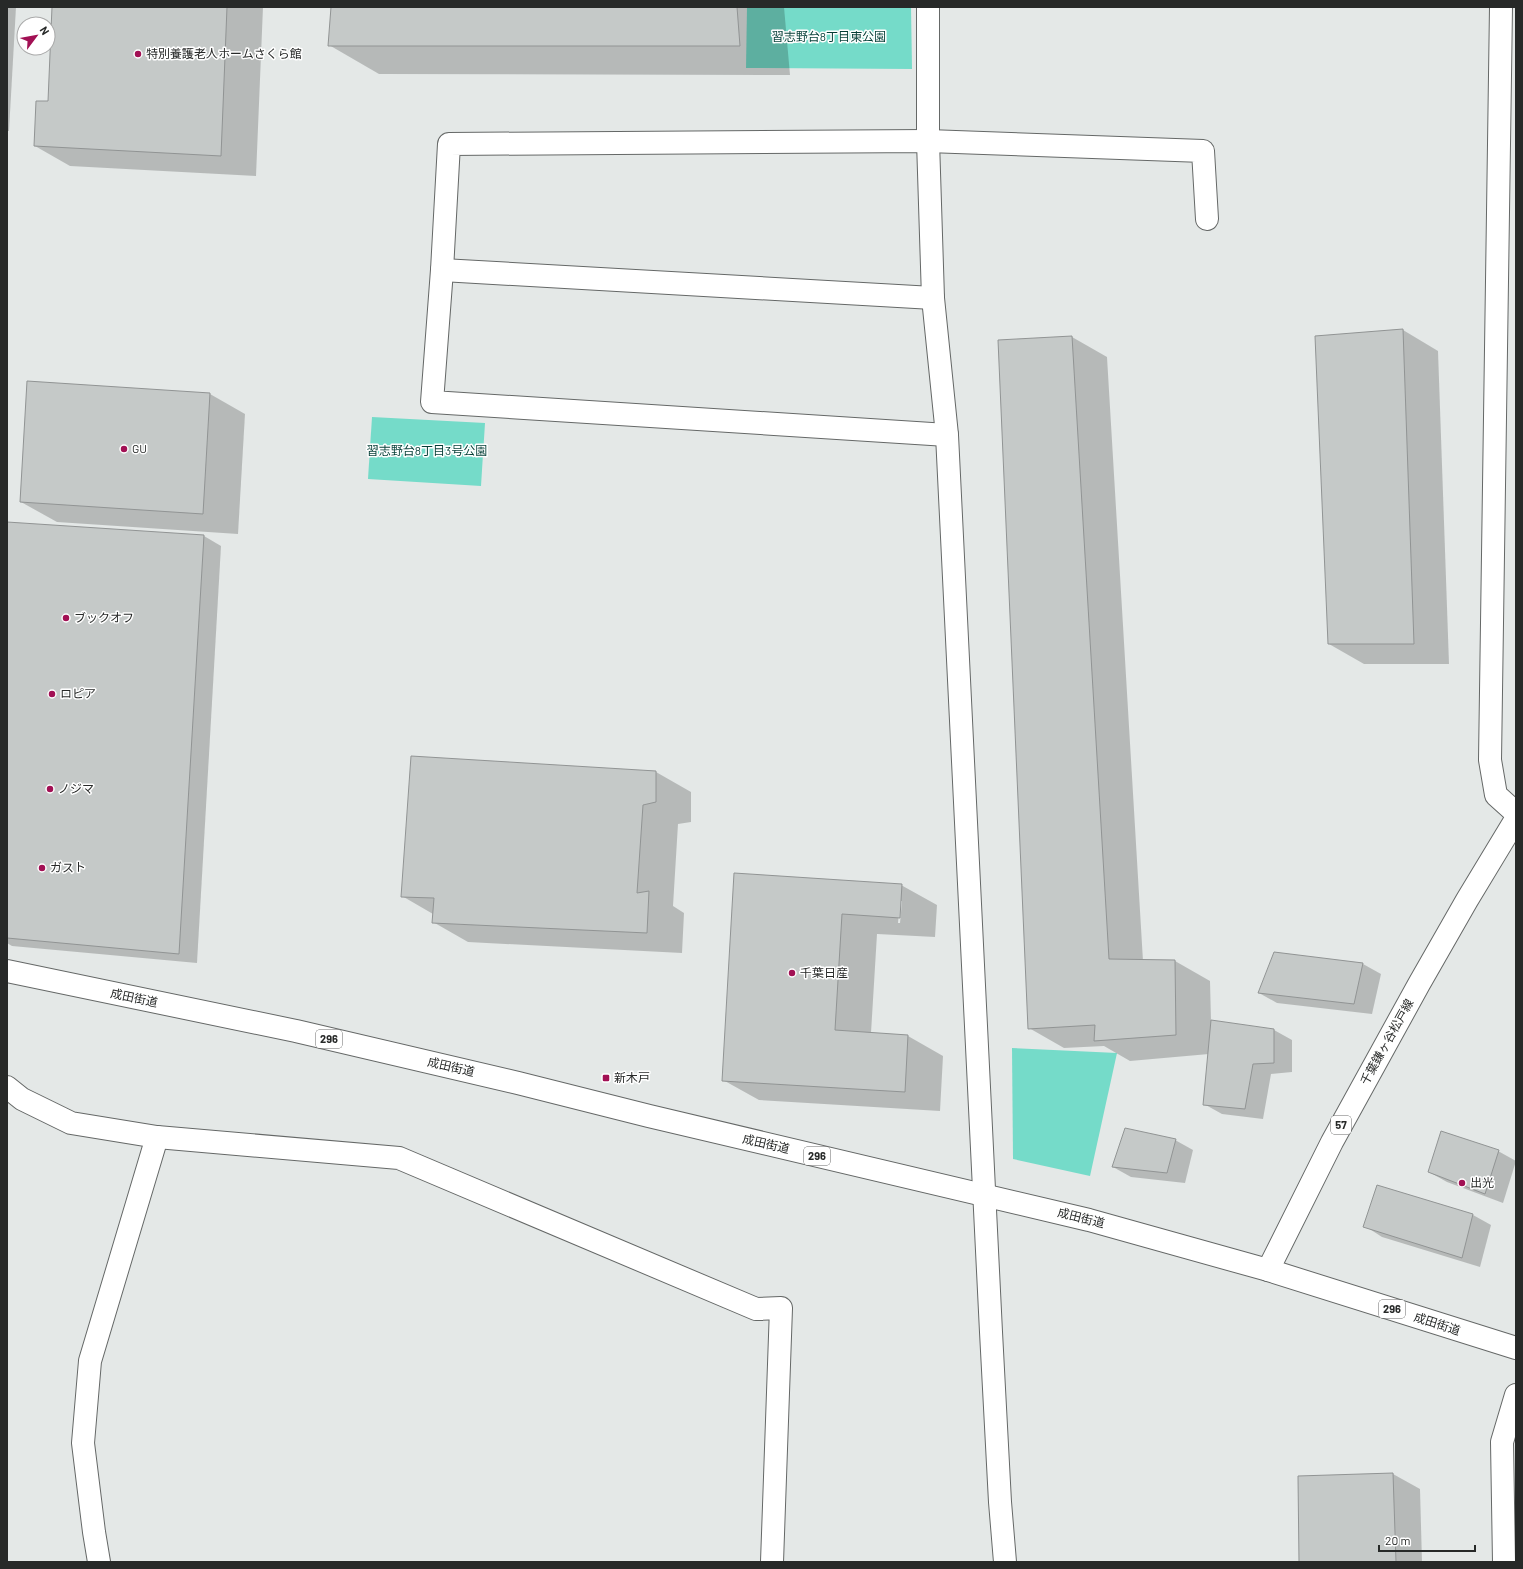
<svg xmlns="http://www.w3.org/2000/svg" width="1523" height="1569" viewBox="0 0 1523 1569" font-family="Barlow,'Noto Sans JP',sans-serif">
  <rect width="100%" height="100%" fill="#e4e8e7"/>
  <g fill="#75dbc9">
    <path d="M 747,7 L 911,7 L 912,69 L 746,68 Z"/>
    <path d="M 372,417 L 485,423 L 481,486 L 368,479 Z"/>
    <path d="M 1012,1048 L 1117,1053 L 1090,1176 L 1013,1159 Z"/>
  </g>
  <g fill="#0003" fill-rule="evenodd">
    <path d="M 7,7 L 16,7 L 9,131 L 7,131 Z"/>
    <path d="M 53,7 L 263,7 L 256,176 L 70,166 L 35,146 L 49,102 Z"/>
    <path d="M 332,7 L 784,7 L 790,75 L 379,74 L 329,45 Z"/>
    <path d="M 1403,330 L 1438,351 L 1449,664 L 1364,664 L 1329,644 Z"/>
    <path d="M 1072,337 L 1107,357 L 1143,961 L 1175,961 L 1210,981 L 1211,1021 L 1274,1030 L 1292,1040 L 1292,1072 L 1271,1074 L 1263,1119 L 1222,1114 L 1204,1104 L 1209,1054 L 1130,1061 L 1104,1046 L 1064,1048 L 1029,1028 Z"/>
    <path d="M 28,382 L 210,394 L 245,414 L 238,534 L 57,522 L 21,502 Z"/>
    <path d="M 7,523 L 204,536 L 221,546 L 197,963 L 12,946 L 7,943 Z"/>
    <path d="M 656,772 L 691,792 L 691,822 L 678,824 L 673,906 L 684,913 L 682,953 L 468,942 L 433,922 L 433,914 L 402,896 Z"/>
    <path d="M 735,874 L 901,885 L 937,905 L 935,937 L 877,934 L 871,1033 L 908,1036 L 943,1056 L 940,1111 L 759,1100 L 723,1080 ZM 900,901 L 902,901 L 900,923 L 898,923 Z"/>
    <path d="M 1275,953 L 1363,964 L 1381,974 L 1372,1014 L 1277,1003 L 1259,993 Z"/>
    <path d="M 1175,1140 L 1193,1150 L 1185,1183 L 1131,1177 L 1113,1167 Z"/>
    <path d="M 1498,1151 L 1516,1161 L 1503,1203 L 1447,1182 L 1429,1172 Z"/>
    <path d="M 1377,1186 L 1473,1215 L 1491,1225 L 1480,1267 L 1382,1237 L 1365,1226 Z"/>
    <path d="M 1393,1474 L 1420,1489 L 1422,1562 L 1300,1562 L 1299,1477 Z"/>
  </g>
  <g fill="#c5c9c8" stroke="#919494">
    <path d="M 52,7 L 227,7 L 221,156 L 34,146 L 36,101 L 48,101 Z"/>
    <path d="M 331,7 L 737,7 L 740,46 L 328,46 Z"/>
    <path d="M 1403,329 L 1414,644 L 1328,644 L 1315,336 Z"/>
    <path d="M 1072,336 L 1109,959 L 1175,960 L 1176,1035 L 1094,1041 L 1095,1025 L 1028,1029 L 998,340 Z"/>
    <path d="M 27,381 L 210,393 L 203,514 L 20,502 Z"/>
    <path d="M 7,522 L 204,535 L 179,954 L 7,938 Z"/>
    <path d="M 411,756 L 656,771 L 656,802 L 643,805 L 637,893 L 649,891 L 647,933 L 432,923 L 434,898 L 401,897 Z"/>
    <path d="M 734,873 L 902,884 L 900,918 L 842,914 L 835,1030 L 908,1035 L 905,1092 L 722,1081 Z"/>
    <path d="M 1274,952 L 1363,963 L 1354,1004 L 1258,993 Z"/>
    <path d="M 1211,1020 L 1274,1029 L 1274,1063 L 1253,1064 L 1245,1109 L 1203,1105 Z"/>
    <path d="M 1125,1128 L 1176,1139 L 1167,1173 L 1112,1167 Z"/>
    <path d="M 1441,1131 L 1499,1150 L 1485,1194 L 1428,1172 Z"/>
    <path d="M 1377,1185 L 1473,1214 L 1462,1258 L 1363,1227 Z"/>
    <path d="M 1393,1473 L 1396,1562 L 1299,1562 L 1298,1476 Z"/>
  </g>
  <g fill="none" stroke-linecap="round" stroke-linejoin="round">
    <g stroke="#656867" stroke-width="24">
      <g id="minor">
        <path d="M 928,7 L 928,141 L 933,298 L 947,435 L 991,1332 L 1000,1502 L 1005,1562"/>
        <path d="M 1501,7 L 1490,760 L 1496,795 L 1516,813"/>
        <path d="M 442,270 L 933,298"/>
        <path d="M 947,435 L 432,402 L 442,270 L 449,144 L 928,141 L 1203,151 L 1207,219"/>
        <path d="M 7,1087 L 22,1099 L 71,1123 L 157,1137 L 399,1158 L 756,1309 L 781,1308 L 772,1562"/>
        <path d="M 99,1562 L 94,1532 L 83,1443 L 90,1361 L 157,1137"/>
        <path d="M 1504,1562 L 1502,1442 L 1516,1395"/>
      </g>
    </g>
    <g stroke="#656867" stroke-width="24">
      <path id="major" d="M 1268,1270 L 1332,1142 L 1419,984 L 1467,900 L 1516,819"/>
    </g>
    <g stroke="#656867" stroke-width="24">
      <path id="highway" d="M 7,971 L 296,1031 L 518,1083 L 649,1116 L 1089,1220 L 1268,1270 L 1516,1348"/>
    </g>
    <use href="#minor" stroke="#fff" stroke-width="22"/>
    <use href="#major" stroke="#fff" stroke-width="22"/>
    <use href="#highway" stroke="#fff" stroke-width="22"/>
  </g>
  <g fill="#a21054" stroke="#fff" stroke-width="1.5">
    <circle cx="138" cy="54" r="4"/>
    <circle cx="124" cy="449" r="4"/>
    <circle cx="66" cy="618" r="4"/>
    <circle cx="52" cy="694" r="4"/>
    <circle cx="50" cy="789" r="4"/>
    <circle cx="42" cy="868" r="4"/>
    <circle cx="792" cy="973" r="4"/>
    <rect x="602" y="1074" width="8" height="8" rx="2"/>
    <circle cx="1462" cy="1183" r="4"/>
  </g>
  <g text-anchor="middle" stroke-width="3" stroke-linejoin="round" paint-order="stroke">
    <g fill="#fff" stroke="#686968" stroke-width="1">
      <rect x="316" y="1030" width="26" height="18" rx="3"/>
      <rect x="1331" y="1116" width="20" height="18" rx="3"/>
      <rect x="804" y="1147" width="26" height="18" rx="3"/>
      <rect x="1379" y="1300" width="26" height="18" rx="3"/>
    </g>
    <g font-size="11" font-weight="bold" fill="#272928">
      <text x="329" y="1043">296</text>
      <text x="1341" y="1129">57</text>
      <text x="817" y="1160">296</text>
      <text x="1392" y="1313">296</text>
    </g>
    <g font-size="12" fill="#033e36" stroke="#fff">
      <text x="829" y="41">習志野台8丁目東公園</text>
      <text x="427" y="455">習志野台8丁目3号公園</text>
    </g>
    <g font-size="12" fill="#272928" stroke="#fff" text-anchor="start">
      <text x="146" y="58">特別養護老人ホームさくら館</text>
      <text x="132" y="453">GU</text>
      <text x="74" y="622">ブックオフ</text>
      <text x="60" y="698">ロピア</text>
      <text x="58" y="793">ノジマ</text>
      <text x="50" y="872">ガスト</text>
      <text x="800" y="977">千葉日産</text>
      <text x="614" y="1082">新木戸</text>
      <text x="1470" y="1187">出光</text>
    </g>
    <g font-size="12" fill="#272928" stroke="#fff">
      <text transform="translate(134 998) rotate(12)" y="4">成田街道</text>
      <text transform="translate(1387 1042) rotate(-61)" y="4">千葉鎌ヶ谷松戸線</text>
      <text transform="translate(451 1067) rotate(13)" y="4">成田街道</text>
      <text transform="translate(766 1144) rotate(13)" y="4">成田街道</text>
      <text transform="translate(1081 1218) rotate(14)" y="4">成田街道</text>
      <text transform="translate(1437 1324) rotate(18)" y="4">成田街道</text>
    </g>
  </g>
  <rect width="1523" height="1569" fill="none" stroke="#272928" stroke-width="16"/>
  <g transform="translate(36 36) rotate(58)"><circle r="19" fill="#ffffff" stroke="#a9a9a9"/>
  <path d="M0-3L7 15L0 10L-7 15Z" fill="#a21054"/>
  <text y="-6" font-size="11" font-weight="bold" text-anchor="middle" fill="#272928">N</text>
  </g>
  <path d="M1379 1545v6h96v-6" fill="none" stroke="#272928" stroke-width="2"/>
  <text x="1385" y="1545" font-size="12" fill="#272928" stroke="#ffffff" stroke-width="3" paint-order="stroke">20 m</text>
</svg>
